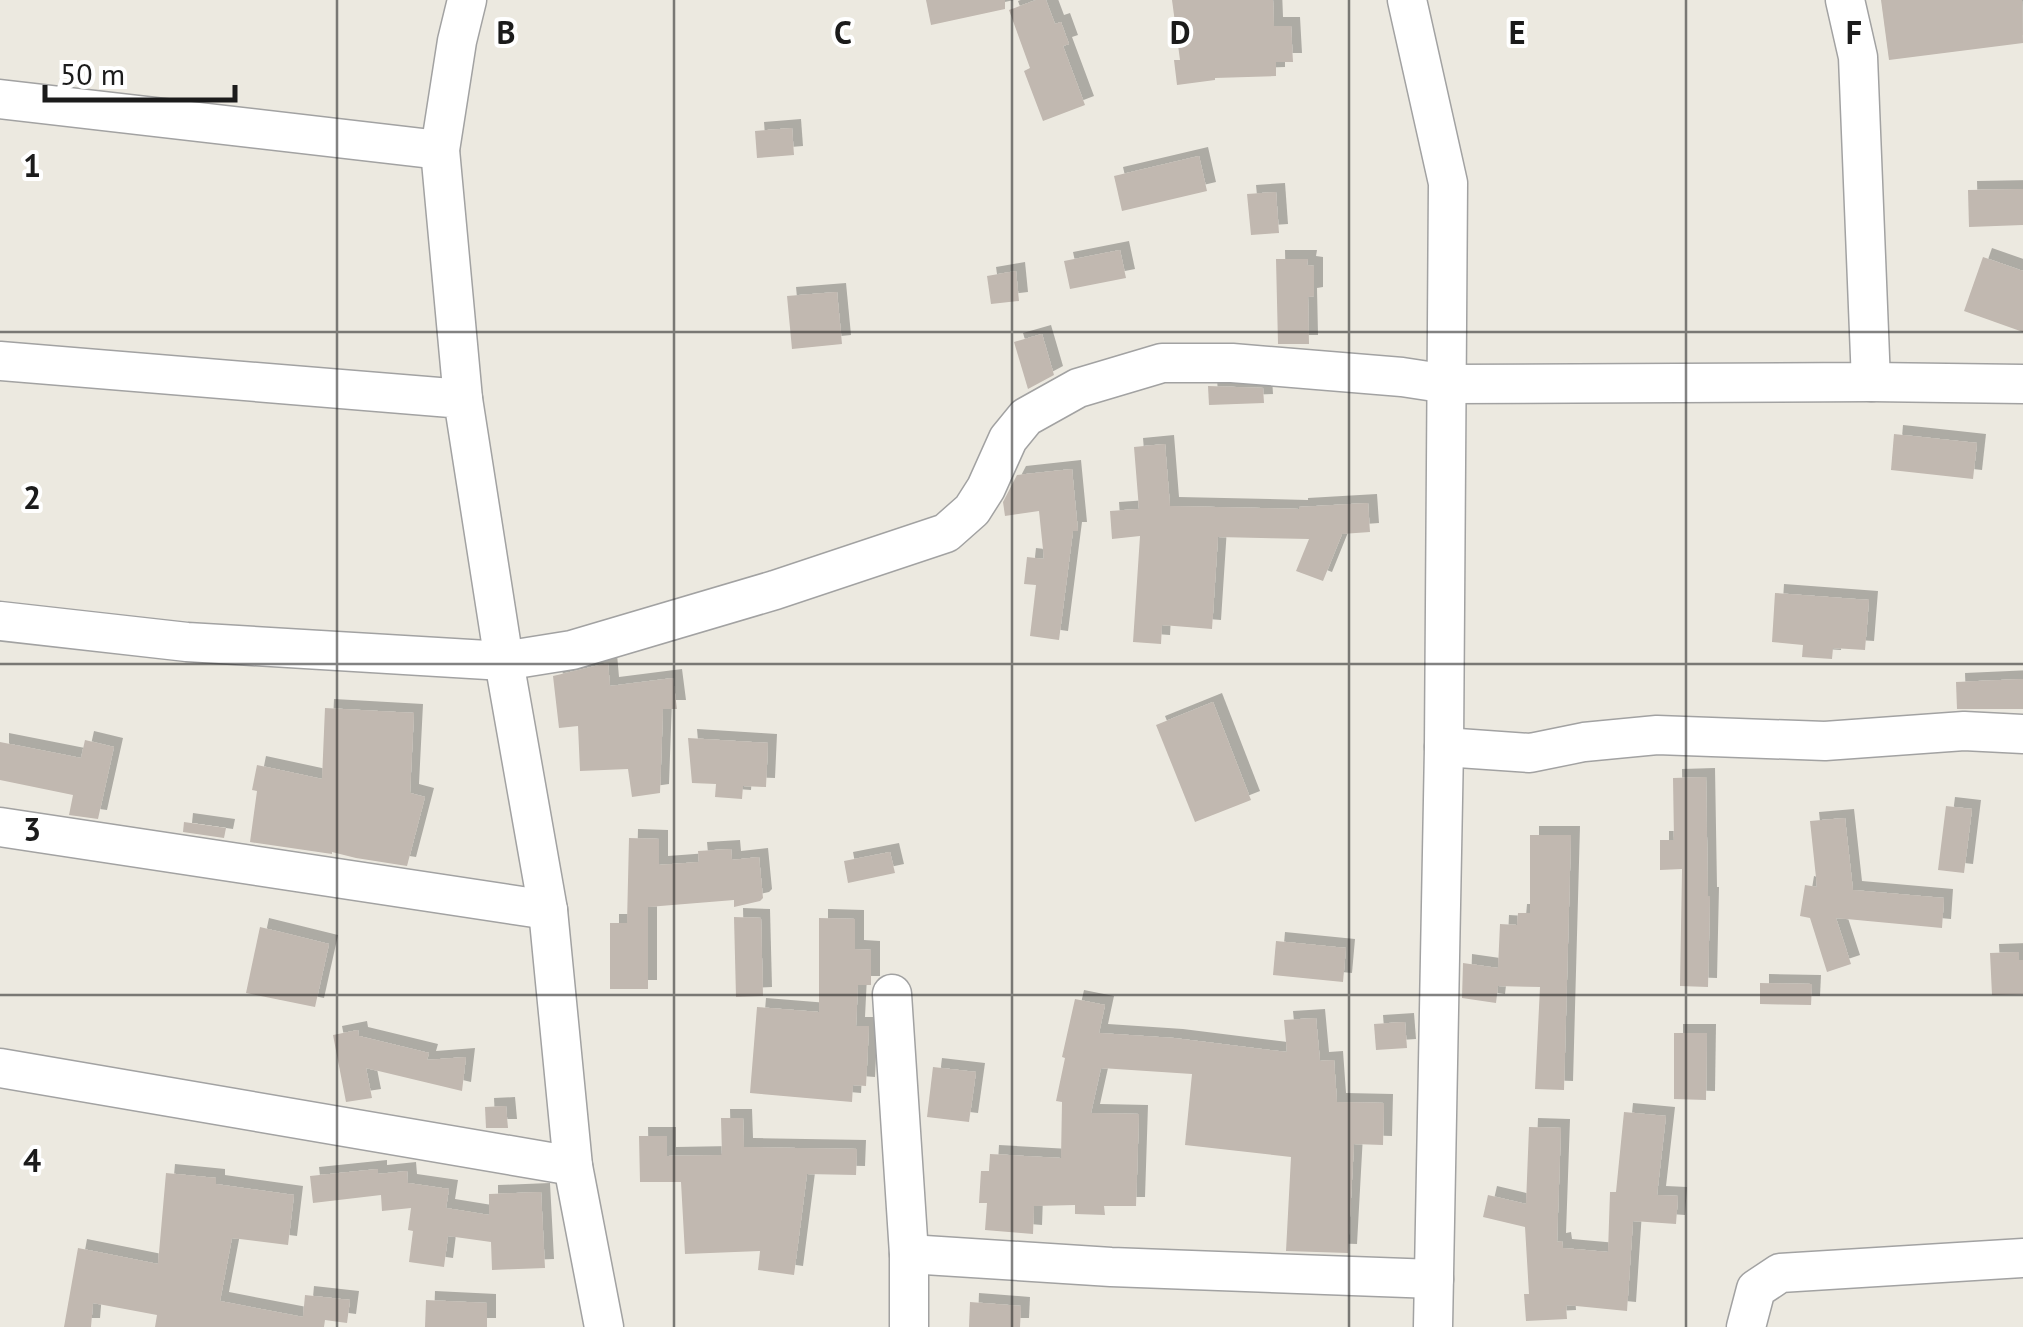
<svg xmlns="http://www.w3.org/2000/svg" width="2023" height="1327" viewBox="0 0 2023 1327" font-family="'PT Sans',sans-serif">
  <defs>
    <filter id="shadow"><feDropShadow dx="9" dy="-9" stdDeviation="0" flood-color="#0004"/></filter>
  </defs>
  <rect width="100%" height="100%" fill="#ece9e0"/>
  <g fill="#c1b8b0" filter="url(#shadow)">
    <path d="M 926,0 L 1005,0 L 1005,9 L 931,25 Z"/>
    <path d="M 1036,0 L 1046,0 L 1055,24 L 1061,22 L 1069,44 L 1063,46 L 1085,105 L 1043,121 L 1024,71 L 1030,68 L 1009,10 Z"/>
    <path d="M 1172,0 L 1273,0 L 1274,26 L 1291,26 L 1293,62 L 1276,62 L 1276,76 L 1215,78 L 1215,80 L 1177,85 L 1174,60 L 1180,60 Z"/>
    <path d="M 1881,0 L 2022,0 L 2023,43 L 1889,60 Z"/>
    <path d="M 792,128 L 794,155 L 757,158 L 755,131 Z"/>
    <path d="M 1199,156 L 1207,191 L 1122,211 L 1114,176 Z"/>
    <path d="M 2023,189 L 2023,225 L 1969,227 L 1968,190 Z"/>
    <path d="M 1276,192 L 1279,233 L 1251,235 L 1247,194 Z"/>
    <path d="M 1120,250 L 1126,278 L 1070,289 L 1064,261 Z"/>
    <path d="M 1983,257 L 2023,271 L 2023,332 L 1964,311 Z"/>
    <path d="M 1276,259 L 1308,259 L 1307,265 L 1314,266 L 1314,296 L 1308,297 L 1309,344 L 1278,344 Z"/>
    <path d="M 1016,271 L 1019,301 L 991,304 L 987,276 Z"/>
    <path d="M 837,292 L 842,344 L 792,349 L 787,296 Z"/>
    <path d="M 1042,334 L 1054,375 L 1028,389 L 1014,342 Z"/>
    <path d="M 1208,386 L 1263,388 L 1264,403 L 1209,405 Z"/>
    <path d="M 1894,434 L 1977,443 L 1973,479 L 1891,470 Z"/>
    <path d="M 1165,444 L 1170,506 L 1299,509 L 1299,507 L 1368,503 L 1370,532 L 1342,534 L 1323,581 L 1296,571 L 1309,539 L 1218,537 L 1212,629 L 1162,625 L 1161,644 L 1133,642 L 1140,536 L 1112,539 L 1110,511 L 1139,509 L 1134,447 Z"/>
    <path d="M 1072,469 L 1078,531 L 1073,531 L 1059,640 L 1030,636 L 1036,585 L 1024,584 L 1027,557 L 1044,559 L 1039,511 L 1005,516 L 1003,502 L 1017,475 Z"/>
    <path d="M 1775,593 L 1869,600 L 1865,650 L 1833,648 L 1832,659 L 1802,657 L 1803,645 L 1772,642 Z"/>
    <path d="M 608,663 L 610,686 L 673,678 L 677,709 L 663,709 L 660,793 L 632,797 L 628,769 L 580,771 L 578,726 L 559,728 L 553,676 Z"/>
    <path d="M 2023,679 L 2023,709 L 1957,709 L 1956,682 Z"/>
    <path d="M 1213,702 L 1251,800 L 1195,822 L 1156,725 Z"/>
    <path d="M 325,708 L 414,713 L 410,793 L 425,797 L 407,866 L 356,858 L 332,852 L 332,854 L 250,842 L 257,791 L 252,790 L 257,765 L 322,779 Z"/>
    <path d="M 688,738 L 768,743 L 766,787 L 743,786 L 742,799 L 715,797 L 716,784 L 692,783 Z"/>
    <path d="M 85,740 L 114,747 L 98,819 L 69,815 L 73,795 L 0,780 L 0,742 L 81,758 Z"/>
    <path d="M 1706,777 L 1708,896 L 1710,896 L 1708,987 L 1680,986 L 1682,869 L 1660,870 L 1660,840 L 1674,840 L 1673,778 Z"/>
    <path d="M 1946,806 L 1972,809 L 1964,873 L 1938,870 Z"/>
    <path d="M 1845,818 L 1853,890 L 1944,898 L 1942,928 L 1836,918 L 1851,964 L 1827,972 L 1810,918 L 1800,916 L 1805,885 L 1817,887 L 1810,821 Z"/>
    <path d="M 184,822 L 226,828 L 224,838 L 183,832 Z"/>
    <path d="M 1530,835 L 1571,835 L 1564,1090 L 1535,1089 L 1540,987 L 1498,986 L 1496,1003 L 1462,998 L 1463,963 L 1498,968 L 1500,924 L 1517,925 L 1518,913 L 1530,913 Z"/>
    <path d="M 629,838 L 659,839 L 659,865 L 699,862 L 698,851 L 731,849 L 732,860 L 759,857 L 763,898 L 760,901 L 734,907 L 734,900 L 648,907 L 648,989 L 610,989 L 610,923 L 627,923 Z"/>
    <path d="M 890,852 L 895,873 L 848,883 L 844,861 Z"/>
    <path d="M 734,917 L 761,918 L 763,996 L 736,997 Z"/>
    <path d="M 819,918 L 855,919 L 855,949 L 871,950 L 871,985 L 858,985 L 856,1026 L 869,1026 L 866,1086 L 853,1085 L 852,1102 L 750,1093 L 757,1007 L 819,1012 Z"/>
    <path d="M 260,927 L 329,944 L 315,1007 L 246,993 Z"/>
    <path d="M 1276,941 L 1346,948 L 1343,982 L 1273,975 Z"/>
    <path d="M 2019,952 L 2019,960 L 2023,960 L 2023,994 L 1992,995 L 1990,953 Z"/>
    <path d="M 1760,983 L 1812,984 L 1811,1005 L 1760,1004 Z"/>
    <path d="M 1075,999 L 1105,1005 L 1099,1033 L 1174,1038 L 1287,1052 L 1284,1020 L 1316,1018 L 1320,1061 L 1334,1060 L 1337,1102 L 1384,1103 L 1383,1145 L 1354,1144 L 1348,1253 L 1286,1251 L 1291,1157 L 1185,1145 L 1192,1074 L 1101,1068 L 1091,1113 L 1139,1114 L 1136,1206 L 1104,1206 L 1105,1215 L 1075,1214 L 1075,1205 L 1034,1206 L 1033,1234 L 985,1230 L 987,1203 L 979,1203 L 981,1171 L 989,1171 L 990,1154 L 1061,1158 L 1062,1102 L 1056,1101 L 1065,1058 L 1062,1057 Z"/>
    <path d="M 1405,1022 L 1407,1048 L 1376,1050 L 1374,1024 Z"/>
    <path d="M 358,1030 L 359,1036 L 429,1053 L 427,1060 L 466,1057 L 462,1091 L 366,1068 L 372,1098 L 346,1102 L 333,1035 Z"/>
    <path d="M 1674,1033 L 1707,1033 L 1706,1100 L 1674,1099 Z"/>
    <path d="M 933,1067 L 976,1072 L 969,1122 L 927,1117 Z"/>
    <path d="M 506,1106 L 508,1128 L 486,1128 L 485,1107 Z"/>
    <path d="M 1624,1112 L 1666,1116 L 1657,1195 L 1678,1196 L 1676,1224 L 1633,1221 L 1627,1311 L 1566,1305 L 1567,1319 L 1526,1321 L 1524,1294 L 1529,1294 L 1525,1227 L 1483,1217 L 1488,1195 L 1526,1204 L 1529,1127 L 1561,1128 L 1557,1242 L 1562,1241 L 1563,1248 L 1608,1252 L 1610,1192 L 1616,1192 Z"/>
    <path d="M 721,1118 L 743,1118 L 744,1147 L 857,1149 L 856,1175 L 807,1174 L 794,1275 L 758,1270 L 760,1251 L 685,1254 L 681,1182 L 640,1182 L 639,1136 L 667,1136 L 667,1156 L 722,1155 Z"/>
    <path d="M 378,1169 L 378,1174 L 407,1171 L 408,1183 L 449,1189 L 446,1208 L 489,1215 L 489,1194 L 541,1192 L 545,1268 L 492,1270 L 491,1242 L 448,1236 L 444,1267 L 409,1262 L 413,1231 L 408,1230 L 411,1208 L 382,1211 L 381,1195 L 313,1203 L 310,1176 Z"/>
    <path d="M 166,1173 L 216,1178 L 216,1184 L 294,1195 L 288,1245 L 232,1238 L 220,1301 L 303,1317 L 305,1295 L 350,1300 L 347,1323 L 325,1320 L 324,1327 L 155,1327 L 157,1315 L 93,1303 L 91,1327 L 64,1327 L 78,1248 L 158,1264 Z"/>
    <path d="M 426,1300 L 487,1303 L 487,1327 L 425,1327 Z"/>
    <path d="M 970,1302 L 1021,1306 L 1020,1327 L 969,1327 Z"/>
  </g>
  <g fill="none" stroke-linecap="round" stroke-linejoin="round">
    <g stroke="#a2a2a2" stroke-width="41">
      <g id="minor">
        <path d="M 1407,0 L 1448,183 L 1444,747 L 1433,1327"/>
        <path d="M 0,99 L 440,150"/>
        <path d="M 0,361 L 463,399 L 504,661 L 548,910 L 573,1166 L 604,1327"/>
        <path d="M 1871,382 L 2023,384"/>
        <path d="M 463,399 L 440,150 L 457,41 L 467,0"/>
        <path d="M 0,621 L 187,642 L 504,661 L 572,650 L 775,590 L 946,533 L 972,510 L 986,488 L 1008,439 L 1026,417 L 1078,388 L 1162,363 L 1232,363 L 1402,377 L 1448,384 L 1871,382 L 1858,57 L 1845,0"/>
        <path d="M 1444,747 L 1530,753 L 1584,742 L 1657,735 L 1825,741 L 1964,731 L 2023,734"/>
        <path d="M 0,827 L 548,910"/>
        <path d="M 892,994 L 909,1254 L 909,1327"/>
        <path d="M 0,1068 L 573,1166"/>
        <path d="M 909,1254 L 1111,1267 L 1434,1279"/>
        <path d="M 1746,1327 L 1756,1289 L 1780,1273 L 2023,1258"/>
      </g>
    </g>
    <use href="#minor" stroke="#fff" stroke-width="38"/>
  </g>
  <path fill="none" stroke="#1b1b1b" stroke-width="2.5" stroke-opacity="0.55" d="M 337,0 L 337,1327M 674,0 L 674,1327M 1012,0 L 1012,1327M 1349,0 L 1349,1327M 1686,0 L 1686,1327M 0,332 L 2023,332M 0,664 L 2023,664M 0,995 L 2023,995"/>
  <g font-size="32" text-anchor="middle" font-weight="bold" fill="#1b1b1b" stroke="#fff" stroke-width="8" stroke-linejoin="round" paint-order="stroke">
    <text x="506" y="44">B</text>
    <text x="843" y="44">C</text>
    <text x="1180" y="44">D</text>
    <text x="1517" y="44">E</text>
    <text x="1854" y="44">F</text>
    <text x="32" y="177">1</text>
    <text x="32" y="509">2</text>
    <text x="32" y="841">3</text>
    <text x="32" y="1172">4</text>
  </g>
  <path d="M45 85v15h190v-15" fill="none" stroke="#1b1b1b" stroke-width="5"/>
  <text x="60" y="85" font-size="30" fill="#1b1b1b" stroke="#ffffff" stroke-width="8" paint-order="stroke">50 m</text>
</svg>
